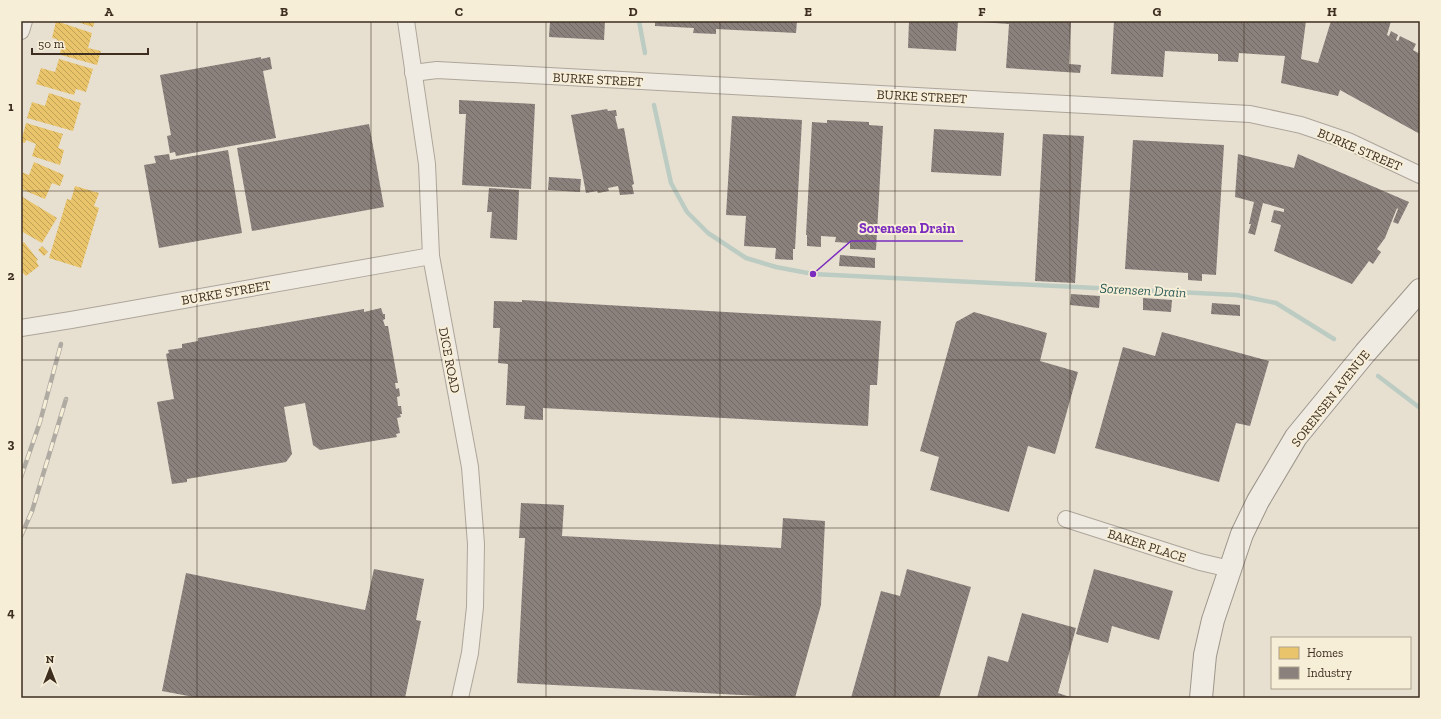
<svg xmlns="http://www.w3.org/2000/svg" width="1441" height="719" viewBox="0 0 1441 719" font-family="'Zilla Slab',serif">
  <defs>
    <pattern id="homes-back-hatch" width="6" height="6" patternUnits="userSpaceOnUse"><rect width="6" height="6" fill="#e9c46a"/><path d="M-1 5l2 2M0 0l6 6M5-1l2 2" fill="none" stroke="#bea057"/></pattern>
    <pattern id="industry-back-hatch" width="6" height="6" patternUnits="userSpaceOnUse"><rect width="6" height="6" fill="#8a817c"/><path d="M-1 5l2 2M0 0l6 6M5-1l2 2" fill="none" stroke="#726a65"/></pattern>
  </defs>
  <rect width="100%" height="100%" fill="#e7e0d1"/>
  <g fill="url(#homes-back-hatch)">
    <path d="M 56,21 L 92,33 L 88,48 L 101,51 L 97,65 L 61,55 L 62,54 L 60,53 L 61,48 L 63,48 L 64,46 L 56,44 L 57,39 L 52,38 Z"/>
    <path d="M 74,21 L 95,21 L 93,27 Z"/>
    <path d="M 59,59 L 93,69 L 86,92 L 76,89 L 74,95 L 36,84 L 41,68 L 55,72 Z"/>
    <path d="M 49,93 L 81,103 L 73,131 L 27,118 L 32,102 L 45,106 Z"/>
    <path d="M 26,123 L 63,134 L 58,148 L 64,150 L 60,165 L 32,156 L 36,144 L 26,140 L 25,143 L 21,142 Z"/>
    <path d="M 34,162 L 64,175 L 60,186 L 52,183 L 45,199 L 21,189 L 21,172 L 29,175 Z"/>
    <path d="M 75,186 L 99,193 L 94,206 L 99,208 L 81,268 L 49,258 L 67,199 L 71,200 Z"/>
    <path d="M 21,196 L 57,218 L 42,243 L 21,231 Z"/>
    <path d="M 24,242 L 38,260 L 36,261 L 39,266 L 26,276 L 22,272 L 21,273 L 21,244 Z"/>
    <path d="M 42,246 L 48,252 L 44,256 L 38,250 Z"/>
  </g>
  <g fill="url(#industry-back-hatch)">
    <path d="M 550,21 L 605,21 L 604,40 L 549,37 Z"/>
    <path d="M 655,21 L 797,21 L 796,33 L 716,29 L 716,34 L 693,33 L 694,28 L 655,26 Z"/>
    <path d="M 909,21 L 958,21 L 956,51 L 908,48 Z"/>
    <path d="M 980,21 L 1071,21 L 1069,64 L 1081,65 L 1080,73 L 1006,68 L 1009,24 L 980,22 Z"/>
    <path d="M 1114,21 L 1306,21 L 1301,59 L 1318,63 L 1331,21 L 1391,21 L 1387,35 L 1389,36 L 1391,31 L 1398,35 L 1396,40 L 1398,41 L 1400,36 L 1416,44 L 1413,50 L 1420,54 L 1420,134 L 1340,90 L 1338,96 L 1281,83 L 1285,56 L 1239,53 L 1238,62 L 1218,61 L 1218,54 L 1165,51 L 1163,77 L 1111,74 Z"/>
    <path d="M 261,57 L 261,59 L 270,57 L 272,69 L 263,71 L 276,138 L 176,156 L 175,152 L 170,153 L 167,136 L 171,135 L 160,75 Z"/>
    <path d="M 459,100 L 535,104 L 531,189 L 462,185 L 466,114 L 459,114 Z"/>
    <path d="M 607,109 L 608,111 L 616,110 L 617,116 L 615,116 L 618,129 L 624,128 L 634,184 L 632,185 L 634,194 L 620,195 L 618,186 L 608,188 L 609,191 L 598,193 L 597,191 L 586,193 L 571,115 Z"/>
    <path d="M 732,116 L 802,120 L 795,249 L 793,249 L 793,260 L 775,259 L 776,248 L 744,246 L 746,216 L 726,215 Z"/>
    <path d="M 827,120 L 869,122 L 869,125 L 883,126 L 876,250 L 850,249 L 850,243 L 835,242 L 836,237 L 821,236 L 821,247 L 807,246 L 807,235 L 806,235 L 812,122 L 827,123 Z"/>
    <path d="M 369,124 L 384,207 L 252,231 L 237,148 Z"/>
    <path d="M 934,129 L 1004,133 L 1001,176 L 931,172 Z"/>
    <path d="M 1043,134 L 1084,136 L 1075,283 L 1035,281 Z"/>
    <path d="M 1133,140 L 1224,145 L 1216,275 L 1202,274 L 1202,281 L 1188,280 L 1188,273 L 1125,269 Z"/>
    <path d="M 228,150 L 242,233 L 159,248 L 144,165 L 156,163 L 154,156 L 169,154 L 170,160 Z"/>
    <path d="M 1238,154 L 1294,168 L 1298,154 L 1409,202 L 1398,224 L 1393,222 L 1398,209 L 1397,208 L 1385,238 L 1377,249 L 1381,252 L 1373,264 L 1369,261 L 1352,284 L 1274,251 L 1281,225 L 1271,222 L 1274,210 L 1284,212 L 1284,209 L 1263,203 L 1255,235 L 1248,233 L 1251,224 L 1249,224 L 1254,202 L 1235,197 Z"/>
    <path d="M 549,177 L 581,179 L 580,192 L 548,190 Z"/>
    <path d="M 489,188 L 519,190 L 517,240 L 490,238 L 492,212 L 487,212 Z"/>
    <path d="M 840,255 L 875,258 L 875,268 L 839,266 Z"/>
    <path d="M 1071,294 L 1100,296 L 1099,308 L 1070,305 Z"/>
    <path d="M 1143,298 L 1172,300 L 1171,312 L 1143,310 Z"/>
    <path d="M 522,300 L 881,321 L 877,385 L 870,385 L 868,426 L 543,408 L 543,420 L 524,419 L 525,406 L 506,405 L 508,364 L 498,363 L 500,328 L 493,328 L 494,301 L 522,302 Z"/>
    <path d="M 1212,303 L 1240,305 L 1240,316 L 1211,314 Z"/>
    <path d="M 381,308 L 383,314 L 385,314 L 385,319 L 383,320 L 385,326 L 388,326 L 398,383 L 395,383 L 396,389 L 399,388 L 400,396 L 397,397 L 398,406 L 401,406 L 402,414 L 400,414 L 401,417 L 397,418 L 400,433 L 396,434 L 397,437 L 320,450 L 313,445 L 305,403 L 284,407 L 292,454 L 286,462 L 187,479 L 187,482 L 172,484 L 157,402 L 174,399 L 166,354 L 169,353 L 168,350 L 182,348 L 182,344 L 198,341 L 198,338 L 364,309 L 364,312 Z"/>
    <path d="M 974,312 L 1047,333 L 1040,361 L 1078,372 L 1055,454 L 1028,446 L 1009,512 L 930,490 L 939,457 L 920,451 L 956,322 Z"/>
    <path d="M 1162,332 L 1269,361 L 1250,426 L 1236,423 L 1219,482 L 1095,448 L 1123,347 L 1155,356 Z"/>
    <path d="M 521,503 L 564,505 L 562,536 L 781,548 L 783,518 L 825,521 L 821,605 L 795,698 L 517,683 L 525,538 L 519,538 Z"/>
    <path d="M 374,569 L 424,579 L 416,620 L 421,621 L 405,698 L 199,698 L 162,691 L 186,573 L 365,610 Z"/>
    <path d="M 907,569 L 971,587 L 939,698 L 851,698 L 881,591 L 900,596 Z"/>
    <path d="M 1094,569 L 1173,591 L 1159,640 L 1112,626 L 1108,643 L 1076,634 Z"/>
    <path d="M 1022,613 L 1076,628 L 1058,693 L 1073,698 L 977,698 L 988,656 L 1008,662 Z"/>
  </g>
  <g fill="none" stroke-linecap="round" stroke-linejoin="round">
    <g stroke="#bcccc2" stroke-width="4.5">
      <path d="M 639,21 L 645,53"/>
      <path d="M 654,105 L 671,183 L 687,212 L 708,233 L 746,258 L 776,267 L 813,274 L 1237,295 L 1276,303 L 1334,339"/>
      <path d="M 1378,376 L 1420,408"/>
    </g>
    <g stroke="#ada599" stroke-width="18">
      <g id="street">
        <path d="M 406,21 L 427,164 L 431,256 L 470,467 L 476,544 L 475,607 L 470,653 L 460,698"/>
        <path d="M 21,31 L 24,21"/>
        <path d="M 413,73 L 437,70 L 1250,114 L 1301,125 L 1348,141 L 1420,175"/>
        <path d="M 21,328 L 71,320 L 431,256"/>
        <path d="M 1066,519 L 1200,562 L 1230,569"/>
      </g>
    </g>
    <g stroke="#9c958a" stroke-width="24">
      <path id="secondary" d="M 1201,698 L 1205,655 L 1213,620 L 1242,534 L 1258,501 L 1296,437 L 1365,353 L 1420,290"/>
    </g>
    <use href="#street" stroke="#efebe3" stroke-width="16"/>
    <use href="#secondary" stroke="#efebe3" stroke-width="22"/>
    <g stroke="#afaaa2" stroke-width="4.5">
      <g id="rail">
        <path d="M 21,477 L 40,422 L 61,344"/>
        <path d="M 21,536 L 32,511 L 66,399"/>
      </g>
    </g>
    <use href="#rail" stroke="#f7eed8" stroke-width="3" stroke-dasharray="9" stroke-linecap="butt"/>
  </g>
  <path fill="none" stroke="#3d2e20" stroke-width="1" stroke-opacity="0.55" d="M 197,21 L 197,698M 371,21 L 371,698M 546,21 L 546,698M 720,21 L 720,698M 895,21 L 895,698M 1070,21 L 1070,698M 1244,21 L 1244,698M 21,191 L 1420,191M 21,360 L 1420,360M 21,528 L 1420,528"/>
  <g text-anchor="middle" stroke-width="4" stroke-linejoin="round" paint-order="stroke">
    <g font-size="13" fill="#3d2e20" stroke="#f7eed8">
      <text transform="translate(598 79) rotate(3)" y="5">BURKE STREET</text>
      <text transform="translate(922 96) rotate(3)" y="5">BURKE STREET</text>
      <text transform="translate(1360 149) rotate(23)" y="5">BURKE STREET</text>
      <text transform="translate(226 292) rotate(-10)" y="5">BURKE STREET</text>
      <text transform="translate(450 360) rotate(79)" y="5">DICE ROAD</text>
      <text transform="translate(1330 398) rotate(-52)" y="5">SORENSEN AVENUE</text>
      <text transform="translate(1147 545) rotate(18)" y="5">BAKER PLACE</text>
    </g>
    <g font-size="14" font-style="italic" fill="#2f5d5a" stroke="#f7eed8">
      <text transform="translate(1143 290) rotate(3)" y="5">Sorensen Drain</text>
    </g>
  </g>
  <path fill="none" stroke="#7b2cbf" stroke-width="1.5" d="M813 274L851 241H963"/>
  <circle fill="#7b2cbf" stroke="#f7eed8" stroke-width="1.5" cx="813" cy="274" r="4"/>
  <g font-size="14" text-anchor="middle" font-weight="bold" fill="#7b2cbf" stroke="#f7eed8" stroke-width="4" stroke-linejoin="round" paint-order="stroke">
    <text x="907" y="233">Sorensen Drain</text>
  </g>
  <rect width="1441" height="719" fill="none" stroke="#f7eed8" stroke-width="44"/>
  <rect x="1271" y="637" width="140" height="52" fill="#f7eed8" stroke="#ada18e"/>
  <rect x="1279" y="647" width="20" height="12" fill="#e9c46a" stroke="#ada18e"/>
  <text x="1307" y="657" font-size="12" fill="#3d2e20">Homes</text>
  <rect x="1279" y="667" width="20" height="12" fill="#8a817c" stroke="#ada18e"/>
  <text x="1307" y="677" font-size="12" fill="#3d2e20">Industry</text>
  <g transform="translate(50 669)" stroke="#f7eed8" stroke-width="3" paint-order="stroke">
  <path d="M0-3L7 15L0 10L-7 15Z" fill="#3d2e20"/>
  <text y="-6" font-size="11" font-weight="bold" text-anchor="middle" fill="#3d2e20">N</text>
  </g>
  <path d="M32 48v6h116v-6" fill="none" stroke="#3d2e20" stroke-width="2"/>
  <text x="38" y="48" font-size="12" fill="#3d2e20" stroke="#f7eed8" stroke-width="3" paint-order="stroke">50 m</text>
  <rect x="22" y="22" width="1397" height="675" fill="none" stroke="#3d2e20" stroke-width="1.5"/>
  <g font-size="13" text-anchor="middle" font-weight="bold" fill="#3d2e20">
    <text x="109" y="16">A</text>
    <text x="284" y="16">B</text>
    <text x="459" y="16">C</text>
    <text x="633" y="16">D</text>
    <text x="808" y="16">E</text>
    <text x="982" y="16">F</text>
    <text x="1157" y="16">G</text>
    <text x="1332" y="16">H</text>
    <text x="11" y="111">1</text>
    <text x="11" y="280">2</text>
    <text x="11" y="448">3</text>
    <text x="11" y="617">4</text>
  </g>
</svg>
